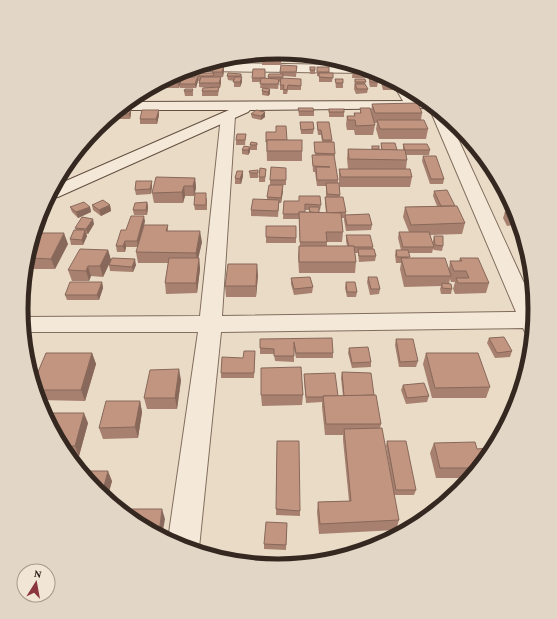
<svg xmlns="http://www.w3.org/2000/svg" width="557" height="619" viewBox="0 0 557 619" font-family="'Crimson Pro',serif">
  <rect width="100%" height="100%" fill="#e9dbc6"/>
  <g fill="none" stroke-linecap="round" stroke-linejoin="round">
    <g stroke="#826d5e" stroke-width="2">
      <g id="street">
        <path d="M 221,63 L 344,65 L 369,70 L 364,73 L 206,71 L 200,68 Z"/>
        <path d="M 398,86 L 414,96 L 419,105 L 417,108 L 412,109 L 407,108 L 396,89 Z"/>
        <path d="M 433,109 L 449,119 L 535,307 L 531,333 L 525,332 L 523,328 L 221,332 L 199,548 L 197,551 L 180,547 L 168,540 L 198,332 L 25,332 L 22,317 L 200,316 L 221,116 L 223,113 L 228,112 L 233,113 L 235,116 L 222,316 L 516,312 L 431,112 Z"/>
      </g>
    </g>
    <g stroke="#644f41" stroke-width="2">
      <path id="secondary" d="M 421,101 L 432,108 L 250,110 L 248,112 L 58,197 L 49,198 L 59,184 L 229,110 L 129,110 L 124,109 L 135,102 Z"/>
    </g>
    <use href="#street" fill="#f4e9d8" fill-rule="evenodd"/>
    <use href="#secondary" fill="#f4e9d8" fill-rule="evenodd"/>
  </g>
  <g fill="#a7806f" fill-rule="evenodd">
    <path d="M 279,52 L 282,53 L 282,58 L 281,58 L 281,65 L 262,65 L 262,58 L 272,58 L 251,58 Z"/>
    <path d="M 305,57 L 326,61 L 305,61 Z"/>
    <path d="M 297,66 L 296,77 L 283,76 L 283,78 L 301,83 L 301,90 L 288,90 L 287,94 L 283,94 L 283,90 L 280,90 L 280,82 L 279,82 L 278,89 L 260,88 L 261,82 L 252,82 L 252,78 L 265,69 L 265,78 L 268,78 L 269,74 L 280,74 L 280,72 Z"/>
    <rect x="310" y="67" width="5" height="7"/>
    <path d="M 317,67 L 329,67 L 329,73 L 333,73 L 332,82 L 319,82 L 319,76 L 317,76 Z"/>
    <path d="M 196,68 L 196,71 L 195,73 L 188,73 L 188,70 Z"/>
    <path d="M 353,68 L 368,74 L 367,78 L 352,78 Z"/>
    <path d="M 224,70 L 223,77 L 214,77 L 221,77 L 221,82 L 220,88 L 219,88 L 218,96 L 202,96 L 202,91 L 209,88 L 199,87 L 199,83 L 200,81 L 198,81 L 196,88 L 180,88 L 180,85 L 179,88 L 157,88 L 157,87 L 173,76 L 181,81 L 180,75 L 182,72 L 188,77 L 195,77 L 212,73 L 212,72 Z"/>
    <path d="M 241,74 L 242,82 L 240,87 L 234,87 L 234,81 L 228,80 L 227,76 Z"/>
    <path d="M 335,79 L 343,83 L 343,88 L 336,88 Z"/>
    <path d="M 355,79 L 366,82 L 365,84 L 368,89 L 367,93 L 356,94 L 354,89 Z"/>
    <path d="M 369,79 L 378,82 L 377,87 L 370,87 L 369,83 Z"/>
    <path d="M 382,79 L 395,85 L 395,90 L 383,90 L 381,83 Z"/>
    <path d="M 193,89 L 193,96 L 185,96 L 184,91 Z"/>
    <path d="M 270,89 L 270,94 L 268,96 L 262,95 L 262,91 Z"/>
    <path d="M 152,90 L 149,97 L 143,96 Z"/>
    <path d="M 372,104 L 422,113 L 421,120 L 428,129 L 426,139 L 379,139 L 376,129 L 377,123 L 374,123 L 371,113 Z"/>
    <path d="M 298,108 L 314,111 L 314,116 L 299,116 Z"/>
    <path d="M 360,108 L 375,125 L 373,135 L 355,135 L 354,130 L 347,130 L 346,125 L 347,116 L 354,116 L 354,113 L 360,113 Z"/>
    <path d="M 124,109 L 131,114 L 130,119 L 109,119 Z"/>
    <path d="M 329,109 L 344,112 L 344,117 L 329,117 Z"/>
    <path d="M 159,110 L 159,115 L 157,124 L 140,124 L 140,119 Z"/>
    <path d="M 251,114 L 265,117 L 261,120 L 252,118 Z"/>
    <path d="M 300,122 L 314,129 L 313,134 L 301,134 Z"/>
    <path d="M 317,122 L 332,140 L 335,154 L 334,158 L 338,180 L 338,183 L 339,183 L 339,169 L 383,169 L 348,169 L 347,159 L 348,149 L 372,150 L 372,146 L 379,150 L 381,150 L 381,143 L 397,150 L 403,150 L 403,144 L 430,150 L 429,155 L 406,155 L 407,160 L 406,169 L 412,177 L 410,187 L 340,187 L 339,183 L 340,197 L 346,212 L 346,215 L 372,225 L 371,230 L 346,231 L 344,220 L 344,218 L 341,218 L 343,232 L 342,242 L 327,242 L 327,246 L 347,246 L 346,241 L 346,235 L 373,247 L 373,249 L 376,256 L 375,261 L 359,262 L 358,253 L 355,253 L 356,262 L 355,273 L 299,273 L 298,256 L 299,246 L 300,246 L 299,219 L 283,219 L 284,201 L 321,205 L 320,210 L 319,210 L 319,212 L 326,213 L 325,203 L 325,197 L 326,197 L 326,186 L 317,186 L 315,172 L 313,172 L 312,155 L 315,155 L 314,142 L 322,142 L 321,135 L 318,135 L 317,127 ZM 305,210 L 309,210 L 309,212 L 305,212 Z"/>
    <path d="M 98,126 L 96,135 L 91,135 L 97,127 Z"/>
    <path d="M 266,132 L 276,132 L 302,151 L 302,161 L 267,161 Z"/>
    <path d="M 246,134 L 245,145 L 236,145 L 236,140 Z"/>
    <path d="M 257,143 L 257,150 L 250,150 L 250,145 Z"/>
    <path d="M 250,147 L 250,152 L 248,155 L 242,154 L 242,150 Z"/>
    <path d="M 423,156 L 444,179 L 443,184 L 430,184 L 422,161 Z"/>
    <path d="M 76,158 L 77,160 L 74,167 L 70,166 Z"/>
    <path d="M 286,168 L 286,185 L 272,185 L 283,191 L 281,203 L 279,203 L 278,217 L 251,216 L 251,210 L 267,200 L 267,197 L 270,185 L 270,180 Z"/>
    <path d="M 266,169 L 265,182 L 259,182 L 259,177 Z"/>
    <path d="M 243,171 L 243,176 L 241,184 L 235,184 L 235,178 Z"/>
    <path d="M 249,171 L 258,173 L 258,178 L 250,178 Z"/>
    <path d="M 195,178 L 196,188 L 194,196 L 185,196 L 183,203 L 154,203 L 152,193 Z"/>
    <path d="M 152,186 L 151,194 L 136,195 L 135,190 Z"/>
    <path d="M 434,191 L 455,206 L 465,223 L 462,234 L 430,235 L 433,245 L 433,241 L 434,236 L 443,246 L 442,251 L 434,250 L 433,249 L 432,253 L 408,253 L 409,258 L 449,269 L 450,261 L 459,261 L 460,258 L 489,283 L 486,293 L 455,294 L 453,289 L 455,282 L 451,282 L 450,279 L 449,284 L 452,289 L 451,294 L 441,294 L 440,289 L 441,286 L 404,287 L 400,269 L 401,263 L 396,263 L 395,255 L 396,250 L 401,250 L 398,238 L 399,232 L 409,232 L 403,217 L 405,207 L 437,206 L 433,196 Z"/>
    <path d="M 207,198 L 207,210 L 195,210 L 194,205 Z"/>
    <path d="M 147,202 L 148,207 L 147,215 L 134,215 L 133,210 Z"/>
    <path d="M 92,205 L 110,205 L 111,211 L 101,216 L 93,210 Z"/>
    <path d="M 70,207 L 90,207 L 91,212 L 78,218 L 72,212 Z"/>
    <path d="M 505,212 L 517,212 L 521,234 L 519,234 L 514,225 L 507,226 L 503,218 Z"/>
    <path d="M 145,221 L 138,247 L 126,247 L 125,252 L 117,252 L 116,246 Z"/>
    <path d="M 94,224 L 88,234 L 86,234 L 87,236 L 83,245 L 71,245 L 70,239 L 76,230 L 75,228 Z"/>
    <path d="M 168,225 L 168,231 L 202,242 L 198,258 L 199,258 L 200,269 L 197,293 L 166,294 L 165,283 L 168,263 L 138,263 L 136,252 Z"/>
    <rect x="266" y="226" width="30" height="17"/>
    <path d="M 36,233 L 68,244 L 55,269 L 29,269 Z"/>
    <path d="M 108,250 L 111,260 L 103,277 L 91,276 L 89,281 L 72,281 L 68,270 Z"/>
    <path d="M 109,265 L 136,265 L 133,272 L 110,271 Z"/>
    <path d="M 258,275 L 256,297 L 226,297 L 225,286 Z"/>
    <path d="M 368,277 L 380,289 L 379,294 L 370,295 L 367,282 Z"/>
    <path d="M 291,278 L 313,287 L 312,293 L 294,295 L 291,284 Z"/>
    <path d="M 102,282 L 103,288 L 99,300 L 67,300 L 65,295 Z"/>
    <path d="M 346,282 L 357,292 L 356,297 L 347,297 L 345,288 Z"/>
    <path d="M 489,338 L 512,351 L 510,357 L 495,358 L 487,343 Z"/>
    <path d="M 260,339 L 333,353 L 333,358 L 296,358 L 294,348 L 294,362 L 275,361 L 274,354 L 260,354 Z"/>
    <path d="M 396,339 L 418,361 L 416,367 L 399,367 L 395,345 Z"/>
    <path d="M 349,348 L 371,362 L 371,367 L 352,368 L 348,353 Z"/>
    <path d="M 92,353 L 96,364 L 85,401 L 39,400 L 35,379 Z"/>
    <path d="M 426,353 L 490,387 L 486,398 L 432,398 L 423,364 Z"/>
    <path d="M 255,356 L 254,378 L 221,378 L 221,373 L 243,358 Z"/>
    <path d="M 342,372 L 374,395 L 381,424 L 380,428 L 399,520 L 396,530 L 319,534 L 317,512 L 318,502 L 349,501 L 343,440 L 343,435 L 325,435 L 322,407 L 322,402 L 306,403 L 304,379 L 304,374 L 338,396 L 343,396 L 341,378 Z"/>
    <path d="M 181,380 L 177,409 L 147,409 L 144,398 Z"/>
    <path d="M 403,385 L 429,396 L 427,402 L 406,404 L 401,390 Z"/>
    <path d="M 261,395 L 303,395 L 302,405 L 262,406 Z"/>
    <path d="M 140,401 L 142,412 L 138,438 L 103,439 L 99,428 Z"/>
    <path d="M 49,421 L 88,423 L 79,456 L 73,457 Z"/>
    <path d="M 277,441 L 300,511 L 300,516 L 276,515 Z"/>
    <path d="M 387,441 L 416,490 L 414,495 L 394,495 L 386,446 Z"/>
    <path d="M 434,443 L 477,449 L 489,448 L 470,478 L 436,478 L 430,453 Z"/>
    <path d="M 82,471 L 112,481 L 107,499 L 96,491 Z"/>
    <path d="M 287,523 L 286,550 L 264,549 L 264,544 Z"/>
  </g>
  <g fill="#88685a">
    <path d="M 224,66 L 224,70 L 223,77 L 222,72 Z"/>
    <path d="M 241,74 L 242,82 L 240,87 L 240,82 L 241,79 Z"/>
    <path d="M 180,76 L 181,81 L 179,88 L 178,83 Z"/>
    <path d="M 198,76 L 198,81 L 196,88 L 195,84 Z"/>
    <path d="M 221,77 L 221,82 L 220,88 L 219,83 Z"/>
    <path d="M 270,89 L 270,94 L 268,96 L 268,92 Z"/>
    <path d="M 152,90 L 149,97 L 148,93 Z"/>
    <path d="M 131,109 L 131,114 L 130,119 L 129,114 Z"/>
    <path d="M 159,110 L 159,115 L 157,124 L 156,119 Z"/>
    <path d="M 265,112 L 265,117 L 261,120 L 261,116 Z"/>
    <path d="M 98,126 L 98,127 L 96,135 L 95,130 L 97,127 Z"/>
    <path d="M 250,147 L 250,152 L 248,155 L 248,150 Z"/>
    <path d="M 76,158 L 77,160 L 74,167 L 73,163 Z"/>
    <path d="M 243,171 L 243,176 L 241,184 L 240,179 Z"/>
    <path d="M 195,178 L 196,188 L 194,196 L 193,186 Z"/>
    <path d="M 152,181 L 152,186 L 151,194 L 150,189 Z"/>
    <path d="M 283,185 L 283,191 L 281,203 L 281,198 Z"/>
    <path d="M 184,186 L 185,196 L 183,203 L 182,192 Z"/>
    <path d="M 147,202 L 148,207 L 147,215 L 146,210 Z"/>
    <path d="M 110,205 L 111,211 L 101,216 L 99,210 Z"/>
    <path d="M 90,207 L 91,212 L 78,218 L 76,212 Z"/>
    <path d="M 144,216 L 145,221 L 138,247 L 137,241 Z"/>
    <path d="M 93,219 L 94,224 L 88,234 L 86,229 Z"/>
    <path d="M 85,230 L 87,236 L 83,245 L 82,240 Z"/>
    <path d="M 200,231 L 202,242 L 197,264 L 196,253 Z"/>
    <path d="M 64,233 L 68,244 L 55,269 L 51,259 Z"/>
    <path d="M 125,241 L 126,247 L 125,252 L 123,246 Z"/>
    <path d="M 108,250 L 111,260 L 103,277 L 100,266 Z"/>
    <path d="M 199,258 L 200,269 L 197,293 L 196,283 Z"/>
    <path d="M 135,259 L 136,265 L 133,272 L 132,267 Z"/>
    <path d="M 257,264 L 258,275 L 256,297 L 256,286 Z"/>
    <path d="M 88,266 L 91,276 L 89,281 L 86,271 Z"/>
    <path d="M 102,282 L 103,288 L 99,300 L 97,295 Z"/>
    <path d="M 92,353 L 96,364 L 85,401 L 81,390 Z"/>
    <path d="M 179,369 L 181,380 L 177,409 L 175,398 Z"/>
    <path d="M 140,401 L 142,412 L 138,438 L 135,427 Z"/>
    <path d="M 84,413 L 88,423 L 79,456 L 75,446 Z"/>
    <path d="M 108,471 L 112,481 L 107,499 L 106,498 L 103,490 Z"/>
    <path d="M 162,509 L 165,519 L 162,536 L 159,533 Z"/>
  </g>
  <g fill="#c29581" stroke="#88685a">
    <path d="M 279,52 L 282,53 L 282,54 L 271,54 Z"/>
    <path d="M 262,58 L 281,58 L 281,60 L 262,61 Z"/>
    <path d="M 281,65 L 297,66 L 296,72 L 280,72 Z"/>
    <path d="M 214,66 L 224,66 L 222,72 L 212,72 Z"/>
    <rect x="310" y="67" width="5" height="3"/>
    <rect x="317" y="67" width="12" height="5"/>
    <path d="M 353,68 L 359,68 L 367,70 L 368,74 L 353,73 Z"/>
    <path d="M 253,69 L 265,69 L 265,78 L 252,78 Z"/>
    <path d="M 182,72 L 188,72 L 186,75 L 180,75 Z"/>
    <path d="M 196,73 L 214,73 L 213,76 L 198,76 L 195,84 L 180,84 L 182,77 L 195,77 Z"/>
    <path d="M 228,73 L 241,74 L 241,76 L 227,76 Z"/>
    <path d="M 319,73 L 333,73 L 333,78 L 319,77 Z"/>
    <path d="M 269,74 L 283,74 L 283,77 L 268,77 Z"/>
    <path d="M 173,76 L 180,76 L 178,83 L 162,83 Z"/>
    <path d="M 201,77 L 221,77 L 219,83 L 199,83 Z"/>
    <path d="M 235,77 L 242,77 L 240,82 L 233,82 Z"/>
    <path d="M 261,78 L 279,79 L 278,84 L 260,84 Z"/>
    <path d="M 281,78 L 301,79 L 301,86 L 288,85 L 287,90 L 283,89 L 284,85 L 280,85 Z"/>
    <path d="M 335,79 L 343,79 L 343,83 L 336,83 Z"/>
    <path d="M 355,79 L 365,79 L 366,82 L 355,82 Z"/>
    <path d="M 369,79 L 376,79 L 378,82 L 371,82 Z"/>
    <path d="M 382,79 L 388,79 L 395,84 L 395,85 L 384,85 Z"/>
    <path d="M 355,84 L 365,84 L 368,89 L 357,89 Z"/>
    <path d="M 219,87 L 218,91 L 202,91 L 203,88 Z"/>
    <path d="M 263,88 L 270,89 L 268,92 L 262,91 Z"/>
    <path d="M 185,89 L 193,89 L 192,91 L 184,91 Z"/>
    <path d="M 418,103 L 422,113 L 375,113 L 372,104 Z"/>
    <path d="M 298,108 L 313,108 L 314,111 L 299,111 Z"/>
    <path d="M 360,108 L 370,108 L 375,125 L 356,126 L 355,120 L 348,120 L 347,116 L 355,116 L 354,113 L 361,113 Z"/>
    <path d="M 124,109 L 131,109 L 129,114 L 116,114 Z"/>
    <rect x="329" y="109" width="15" height="3"/>
    <path d="M 142,110 L 159,110 L 156,119 L 140,119 Z"/>
    <path d="M 256,110 L 265,112 L 261,116 L 251,114 Z"/>
    <path d="M 377,120 L 424,120 L 428,129 L 380,129 Z"/>
    <path d="M 300,122 L 313,122 L 314,129 L 301,130 Z"/>
    <path d="M 317,122 L 329,122 L 332,140 L 323,140 L 321,130 L 318,130 Z"/>
    <path d="M 276,126 L 286,126 L 287,140 L 267,140 L 267,142 L 266,142 L 266,132 L 276,132 Z"/>
    <path d="M 237,134 L 246,134 L 245,140 L 236,140 Z"/>
    <rect x="267" y="140" width="35" height="11"/>
    <path d="M 251,142 L 257,143 L 257,145 L 250,145 Z"/>
    <path d="M 314,142 L 334,142 L 335,154 L 315,153 Z"/>
    <path d="M 381,143 L 395,143 L 397,150 L 382,150 Z"/>
    <path d="M 403,144 L 427,144 L 430,150 L 405,150 Z"/>
    <path d="M 244,146 L 250,147 L 248,150 L 242,150 Z"/>
    <rect x="372" y="146" width="7" height="3"/>
    <path d="M 348,149 L 405,150 L 407,160 L 349,159 Z"/>
    <path d="M 312,155 L 334,155 L 338,180 L 317,180 L 316,167 L 330,167 L 313,166 Z"/>
    <path d="M 423,156 L 436,156 L 444,179 L 431,179 Z"/>
    <path d="M 271,167 L 286,168 L 286,180 L 270,180 Z"/>
    <path d="M 260,168 L 266,169 L 265,177 L 259,177 Z"/>
    <path d="M 339,169 L 410,169 L 412,177 L 341,177 Z"/>
    <path d="M 258,170 L 258,173 L 250,173 L 249,171 Z"/>
    <path d="M 237,171 L 243,171 L 240,179 L 235,178 Z"/>
    <path d="M 156,177 L 195,178 L 193,186 L 184,186 L 182,192 L 152,193 Z"/>
    <path d="M 136,181 L 152,181 L 150,189 L 135,190 Z"/>
    <path d="M 326,183 L 339,183 L 340,195 L 327,194 Z"/>
    <path d="M 269,185 L 283,185 L 281,198 L 267,197 Z"/>
    <path d="M 447,190 L 455,206 L 441,206 L 434,191 Z"/>
    <path d="M 195,193 L 206,193 L 206,205 L 194,205 Z"/>
    <path d="M 299,196 L 320,196 L 321,205 L 305,204 L 305,212 L 299,212 L 299,214 L 283,214 L 284,201 L 299,201 Z"/>
    <path d="M 325,197 L 343,197 L 346,212 L 327,213 Z"/>
    <path d="M 253,199 L 279,200 L 278,211 L 251,210 Z"/>
    <path d="M 103,200 L 110,205 L 99,210 L 92,205 Z"/>
    <path d="M 84,202 L 90,207 L 76,212 L 70,207 Z"/>
    <path d="M 147,202 L 146,210 L 133,210 L 135,203 Z"/>
    <path d="M 457,206 L 465,223 L 411,225 L 405,207 Z"/>
    <path d="M 309,207 L 319,207 L 319,213 L 310,212 Z"/>
    <path d="M 299,212 L 341,213 L 343,232 L 326,232 L 327,242 L 300,242 Z"/>
    <path d="M 505,212 L 517,212 L 519,226 L 516,220 L 509,220 Z"/>
    <path d="M 369,214 L 372,225 L 347,225 L 345,215 Z"/>
    <path d="M 131,216 L 144,216 L 137,241 L 125,241 L 123,246 L 116,246 L 121,230 L 126,230 Z"/>
    <path d="M 82,217 L 93,219 L 86,229 L 75,228 Z"/>
    <path d="M 144,225 L 168,225 L 166,231 L 200,231 L 196,253 L 136,252 Z"/>
    <path d="M 266,226 L 296,226 L 296,238 L 266,237 Z"/>
    <path d="M 74,230 L 85,230 L 82,240 L 70,239 Z"/>
    <path d="M 399,232 L 429,232 L 434,247 L 403,247 Z"/>
    <path d="M 36,233 L 64,233 L 51,259 L 31,258 Z"/>
    <path d="M 346,235 L 370,235 L 373,247 L 354,247 L 354,246 L 349,246 Z"/>
    <path d="M 434,236 L 443,236 L 443,246 L 435,245 Z"/>
    <path d="M 299,246 L 354,246 L 356,262 L 299,262 Z"/>
    <path d="M 80,249 L 108,250 L 100,266 L 88,266 L 86,271 L 68,270 Z"/>
    <path d="M 358,249 L 374,249 L 376,256 L 359,256 Z"/>
    <path d="M 396,250 L 408,250 L 410,257 L 397,257 Z"/>
    <path d="M 112,258 L 135,259 L 132,267 L 109,265 Z"/>
    <path d="M 169,258 L 199,258 L 196,283 L 165,283 Z"/>
    <path d="M 401,258 L 445,258 L 451,276 L 406,276 Z"/>
    <path d="M 460,258 L 478,258 L 489,283 L 458,283 L 456,278 L 469,278 L 466,271 L 454,271 L 450,261 L 462,261 Z"/>
    <path d="M 228,264 L 257,264 L 256,286 L 225,286 Z"/>
    <path d="M 310,277 L 313,287 L 294,289 L 291,278 Z"/>
    <path d="M 368,277 L 377,277 L 380,289 L 371,289 Z"/>
    <path d="M 70,282 L 102,282 L 97,295 L 65,295 Z"/>
    <path d="M 346,282 L 355,282 L 357,292 L 347,292 Z"/>
    <path d="M 442,283 L 451,284 L 452,289 L 442,288 Z"/>
    <path d="M 504,337 L 512,351 L 497,353 L 489,338 Z"/>
    <path d="M 332,338 L 333,353 L 296,353 L 294,342 L 294,356 L 274,356 L 274,349 L 260,348 L 260,339 Z"/>
    <path d="M 396,339 L 413,339 L 418,361 L 400,362 Z"/>
    <path d="M 368,347 L 371,362 L 352,363 L 349,348 Z"/>
    <path d="M 244,351 L 255,351 L 254,373 L 221,373 L 222,357 L 243,358 Z"/>
    <path d="M 46,353 L 92,353 L 81,390 L 37,390 L 35,379 Z"/>
    <path d="M 426,353 L 478,353 L 490,387 L 435,388 Z"/>
    <path d="M 301,367 L 303,395 L 261,395 L 261,368 Z"/>
    <path d="M 179,369 L 175,398 L 144,398 L 150,370 Z"/>
    <path d="M 342,372 L 371,373 L 374,395 L 344,396 Z"/>
    <path d="M 335,373 L 338,396 L 323,396 L 323,397 L 306,397 L 304,374 Z"/>
    <path d="M 424,383 L 429,396 L 407,398 L 403,385 Z"/>
    <path d="M 376,395 L 381,424 L 326,424 L 323,396 Z"/>
    <path d="M 106,401 L 140,401 L 135,427 L 99,428 Z"/>
    <path d="M 52,413 L 84,413 L 75,446 L 66,446 L 49,421 Z"/>
    <path d="M 382,428 L 399,520 L 320,524 L 318,502 L 351,501 L 344,429 Z"/>
    <path d="M 277,441 L 299,441 L 300,511 L 276,509 Z"/>
    <path d="M 387,441 L 406,441 L 416,490 L 396,490 Z"/>
    <path d="M 475,442 L 477,449 L 489,448 L 477,468 L 440,468 L 434,443 Z"/>
    <path d="M 82,471 L 108,471 L 103,490 L 95,490 Z"/>
    <path d="M 123,509 L 162,509 L 159,533 Z"/>
    <path d="M 266,522 L 287,523 L 286,545 L 264,544 Z"/>
  </g>
  <path d="M0 0H557V619H0ZM28 309a250 250 0 1 1 500 0a250 250 0 1 1-500 0Z" fill="#e2d7c7" fill-rule="evenodd"/>
  <path fill="none" stroke="#342820" stroke-width="5" d="M28 309a250 250 0 1 1 500 0a250 250 0 1 1-500 0Z"/>
  <g transform="translate(36 583) rotate(11)"><circle r="19" fill="#f1e6d5" stroke="#a59a8d"/>
  <path d="M0-3L7 15L0 10L-7 15Z" fill="#8a353f"/>
  <text y="-6" font-size="11" font-weight="bold" text-anchor="middle" fill="#342820">N</text>
  </g>
</svg>
